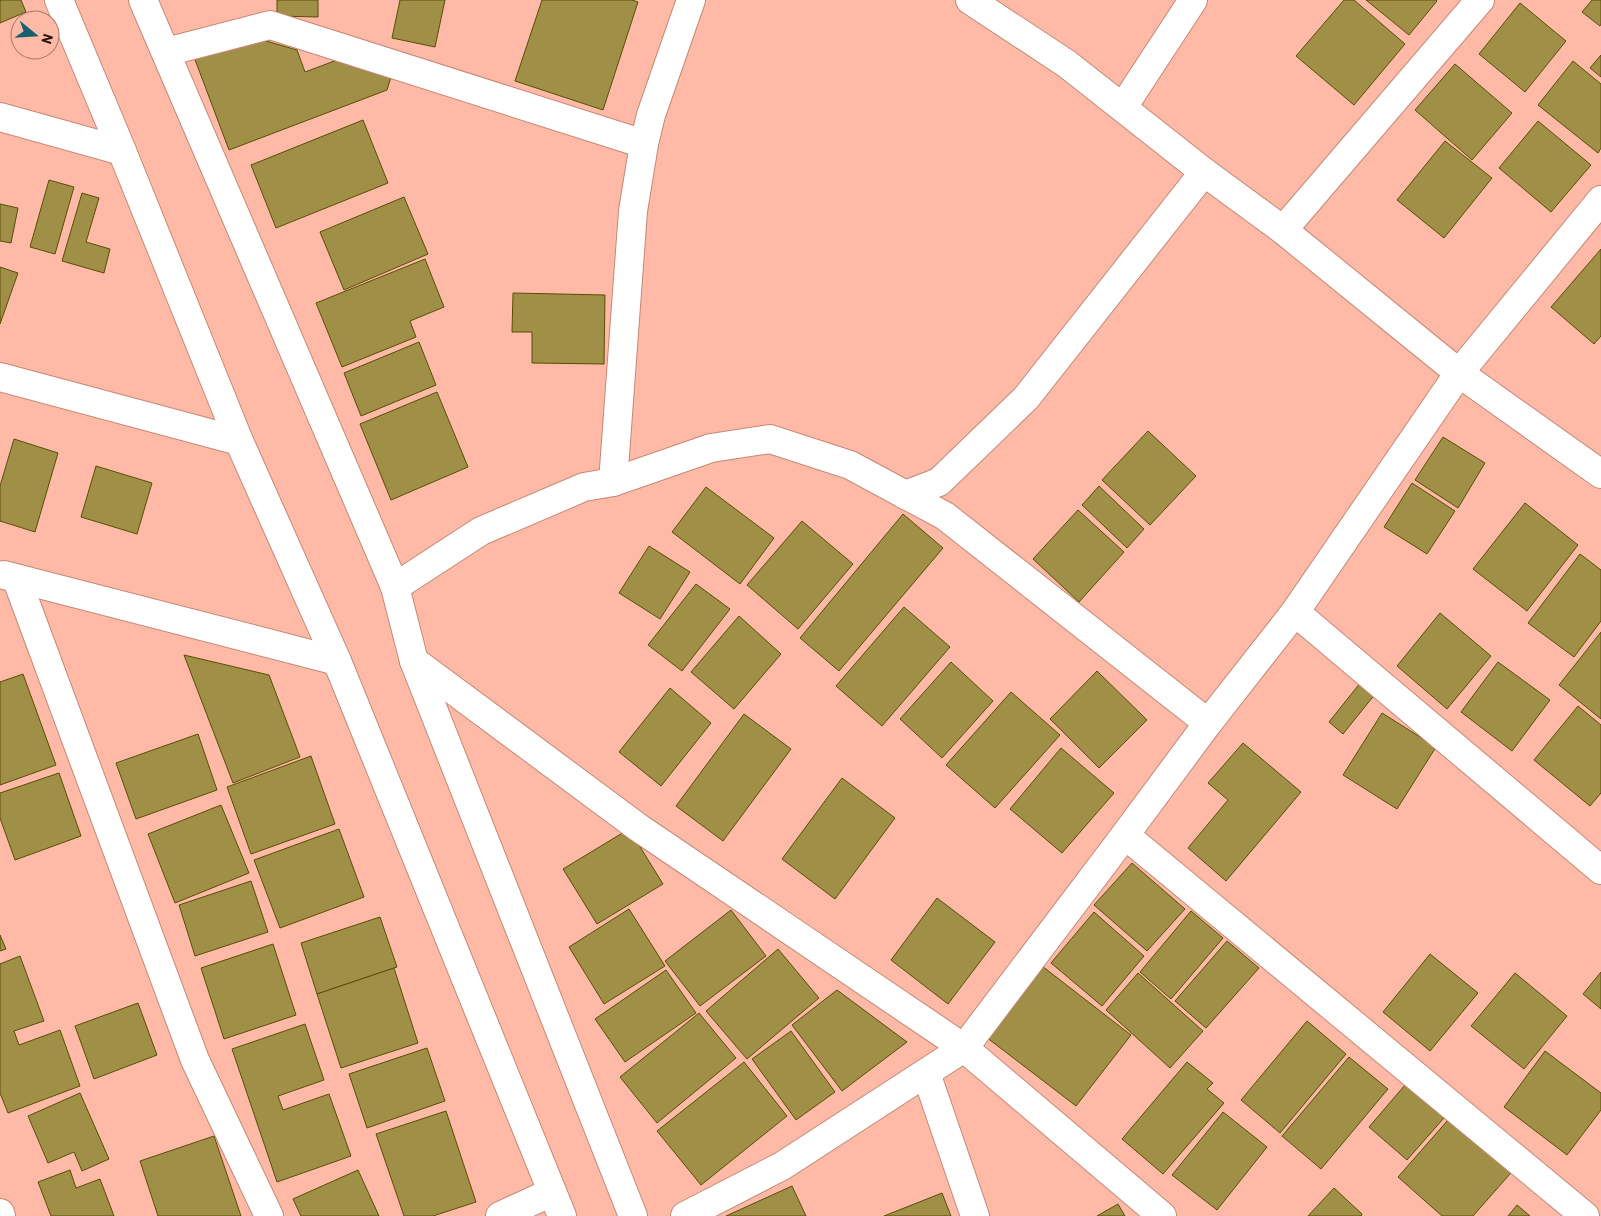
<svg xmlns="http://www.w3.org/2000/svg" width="1601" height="1216" viewBox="0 0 1601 1216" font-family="Barlow,sans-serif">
  <rect width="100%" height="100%" fill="#febaa6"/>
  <g fill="#a09047" stroke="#5a4c06">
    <path d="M 0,0 L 21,0 L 26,12 L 0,23 Z"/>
    <path d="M 277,0 L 318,0 L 318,17 L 277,16 Z"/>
    <path d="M 400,0 L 445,0 L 435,47 L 392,38 Z"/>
    <path d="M 542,0 L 632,0 L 638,2 L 603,110 L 515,81 Z"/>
    <path d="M 1344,0 L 1354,0 L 1405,44 L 1354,105 L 1296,56 Z"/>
    <path d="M 1366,0 L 1436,0 L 1437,1 L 1409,35 Z"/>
    <path d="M 1592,0 L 1601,0 L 1601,24 L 1600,26 L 1582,12 Z"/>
    <path d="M 1520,3 L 1566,41 L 1525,92 L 1479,54 Z"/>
    <path d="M 249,36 L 297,50 L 305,72 L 337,60 L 391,77 L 387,90 L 229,150 L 194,57 Z"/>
    <path d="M 1601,55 L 1601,77 L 1590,68 Z"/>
    <path d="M 1573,61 L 1601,84 L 1601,148 L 1598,153 L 1538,105 Z"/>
    <path d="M 1455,64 L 1512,113 L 1472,160 L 1415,110 Z"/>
    <path d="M 363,120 L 388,183 L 276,228 L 251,165 Z"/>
    <path d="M 1538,121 L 1591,165 L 1551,212 L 1499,168 Z"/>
    <path d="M 1445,141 L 1492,178 L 1444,238 L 1397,200 Z"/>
    <path d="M 49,180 L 74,187 L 55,254 L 30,247 Z"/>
    <path d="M 82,193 L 99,198 L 86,242 L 110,249 L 104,273 L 62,261 Z"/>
    <path d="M 404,197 L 428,254 L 344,290 L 320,232 Z"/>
    <path d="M 0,204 L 18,208 L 11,243 L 0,241 Z"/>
    <path d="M 1601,249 L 1601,336 L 1594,344 L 1551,307 Z"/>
    <path d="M 425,259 L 444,307 L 410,321 L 416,337 L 342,367 L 316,303 Z"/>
    <path d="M 0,267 L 18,273 L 0,324 Z"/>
    <path d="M 513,293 L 605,295 L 604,364 L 532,363 L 532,332 L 512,332 Z"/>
    <path d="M 419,342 L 436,385 L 361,416 L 344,373 Z"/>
    <path d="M 437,392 L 468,467 L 391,500 L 360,424 Z"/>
    <path d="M 1148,431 L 1196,476 L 1150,525 L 1102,480 Z"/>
    <path d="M 1443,437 L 1485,463 L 1458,508 L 1415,480 Z"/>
    <path d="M 14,439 L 58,453 L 35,532 L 0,521 L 0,486 Z"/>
    <path d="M 96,466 L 152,483 L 137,534 L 81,517 Z"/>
    <path d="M 1412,483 L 1455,511 L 1427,554 L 1384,527 Z"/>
    <path d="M 1099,486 L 1144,529 L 1127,548 L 1082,505 Z"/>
    <path d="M 706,487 L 774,538 L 740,584 L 672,532 Z"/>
    <path d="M 1525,503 L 1578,545 L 1527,611 L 1473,569 Z"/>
    <path d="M 1078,510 L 1124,552 L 1079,602 L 1033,559 Z"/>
    <path d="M 903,514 L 943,548 L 839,671 L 800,638 Z"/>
    <path d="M 802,521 L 853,564 L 798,629 L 747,585 Z"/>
    <path d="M 649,546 L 690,572 L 660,619 L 619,593 Z"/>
    <path d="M 1580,554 L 1601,570 L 1601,621 L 1574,657 L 1528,623 Z"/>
    <path d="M 696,584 L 730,609 L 682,671 L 648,645 Z"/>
    <path d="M 904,607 L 950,647 L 882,726 L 836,686 Z"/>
    <path d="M 1440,613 L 1491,656 L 1447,709 L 1397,666 Z"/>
    <path d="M 739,616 L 781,654 L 734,709 L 691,672 Z"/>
    <path d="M 1601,632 L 1601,719 L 1559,685 Z"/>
    <path d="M 184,655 L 269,675 L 300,757 L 233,783 Z"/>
    <path d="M 951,662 L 993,701 L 942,758 L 900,719 Z"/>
    <path d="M 1498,662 L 1550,700 L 1512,751 L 1461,712 Z"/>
    <path d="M 1097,671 L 1147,720 L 1099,768 L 1050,719 Z"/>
    <path d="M 23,674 L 56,765 L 0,785 L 0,682 Z"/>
    <path d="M 1361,682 L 1376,693 L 1343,734 L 1329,722 Z"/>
    <path d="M 670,688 L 711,723 L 661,786 L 619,752 Z"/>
    <path d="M 1011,692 L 1060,735 L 995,808 L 946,765 Z"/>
    <path d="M 1578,706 L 1601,725 L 1601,793 L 1590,806 L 1534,760 Z"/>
    <path d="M 1382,713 L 1436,747 L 1397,809 L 1343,775 Z"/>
    <path d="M 744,714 L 791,749 L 723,841 L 676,806 Z"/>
    <path d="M 198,734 L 217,790 L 136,819 L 116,763 Z"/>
    <path d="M 1243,743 L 1301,792 L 1226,881 L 1188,848 L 1228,800 L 1208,783 Z"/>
    <path d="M 1061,748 L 1114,793 L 1062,853 L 1010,809 Z"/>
    <path d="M 311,756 L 335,824 L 251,854 L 227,787 Z"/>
    <path d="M 59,773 L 81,836 L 15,860 L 0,818 L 0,793 Z"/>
    <path d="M 842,778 L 895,818 L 835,899 L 782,859 Z"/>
    <path d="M 221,805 L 249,873 L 175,903 L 148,834 Z"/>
    <path d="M 339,829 L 364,897 L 280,928 L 254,860 Z"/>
    <path d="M 629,829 L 663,884 L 597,924 L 563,869 Z"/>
    <path d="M 1132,863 L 1185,909 L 1147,951 L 1094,905 Z"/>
    <path d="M 251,881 L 268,932 L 195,956 L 179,905 Z"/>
    <path d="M 937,898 L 995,942 L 948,1004 L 891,960 Z"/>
    <path d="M 629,909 L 665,966 L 604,1004 L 569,947 Z"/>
    <path d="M 731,910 L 766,956 L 700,1006 L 665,961 Z"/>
    <path d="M 1191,911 L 1223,938 L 1171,999 L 1140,972 Z"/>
    <path d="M 1094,912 L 1144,956 L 1102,1006 L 1051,963 Z"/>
    <path d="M 380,917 L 397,967 L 317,994 L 301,943 Z"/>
    <path d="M 0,935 L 6,949 L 0,951 Z"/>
    <path d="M 1227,941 L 1259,968 L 1206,1028 L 1175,1001 Z"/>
    <path d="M 273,944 L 296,1015 L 224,1039 L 201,968 Z"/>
    <path d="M 778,949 L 819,998 L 747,1059 L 706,1011 Z"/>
    <path d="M 1430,954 L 1478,993 L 1430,1051 L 1383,1012 Z"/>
    <path d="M 20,956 L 44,1021 L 14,1031 L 19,1045 L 60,1030 L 80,1086 L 8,1113 L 0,1093 L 0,964 Z"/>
    <path d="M 1042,966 L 1131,1035 L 1076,1106 L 986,1037 Z"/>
    <path d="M 394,968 L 418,1043 L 341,1068 L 317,994 Z"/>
    <path d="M 666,970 L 696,1013 L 625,1062 L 595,1019 Z"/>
    <path d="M 1601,972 L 1601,1009 L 1583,994 Z"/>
    <path d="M 1138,973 L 1203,1031 L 1170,1068 L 1106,1010 Z"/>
    <path d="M 1515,973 L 1567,1016 L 1524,1069 L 1471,1026 Z"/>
    <path d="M 837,990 L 907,1042 L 842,1091 L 792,1025 Z"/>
    <path d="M 138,1003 L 157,1055 L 94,1079 L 75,1026 Z"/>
    <path d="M 699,1013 L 736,1058 L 657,1123 L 620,1077 Z"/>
    <path d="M 1307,1021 L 1346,1054 L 1280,1133 L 1241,1100 Z"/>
    <path d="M 305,1024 L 324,1080 L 278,1096 L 283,1110 L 329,1094 L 351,1156 L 277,1182 L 232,1049 Z"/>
    <path d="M 791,1031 L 835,1092 L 796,1120 L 752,1059 Z"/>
    <path d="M 427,1048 L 445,1101 L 367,1128 L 349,1074 Z"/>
    <path d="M 1545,1051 L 1601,1093 L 1601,1110 L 1567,1155 L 1504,1107 Z"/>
    <path d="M 1349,1057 L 1388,1089 L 1321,1169 L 1282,1136 Z"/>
    <path d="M 744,1062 L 787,1116 L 701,1185 L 657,1131 Z"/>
    <path d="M 1187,1062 L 1213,1083 L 1207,1089 L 1224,1103 L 1163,1174 L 1122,1139 Z"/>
    <path d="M 1411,1078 L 1450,1111 L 1407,1160 L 1369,1127 Z"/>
    <path d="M 80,1093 L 109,1159 L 82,1171 L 74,1152 L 48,1163 L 28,1116 Z"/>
    <path d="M 446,1111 L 476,1202 L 433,1216 L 404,1216 L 376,1134 Z"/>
    <path d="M 1223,1112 L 1267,1147 L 1217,1210 L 1172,1175 Z"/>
    <path d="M 1455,1112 L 1517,1166 L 1473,1216 L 1442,1216 L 1398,1177 Z"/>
    <path d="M 214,1136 L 241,1216 L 158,1216 L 140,1161 Z"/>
    <path d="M 70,1170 L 76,1188 L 100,1179 L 114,1216 L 51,1216 L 38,1182 Z"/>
    <path d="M 358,1170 L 379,1216 L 301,1216 L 293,1199 Z"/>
    <path d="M 792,1186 L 806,1216 L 726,1216 Z"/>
    <path d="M 1334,1188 L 1362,1214 L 1361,1216 L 1308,1216 Z"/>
    <path d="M 942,1193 L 951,1216 L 884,1216 Z"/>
    <path d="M 1118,1204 L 1125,1216 L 1097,1216 Z"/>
    <path d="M 1517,1205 L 1530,1216 L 1508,1216 Z"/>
  </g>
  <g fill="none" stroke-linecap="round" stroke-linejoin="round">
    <g stroke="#c78775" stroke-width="30">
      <g id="minor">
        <path d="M 970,0 L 1067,64 L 1204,172 L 1283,230 L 1459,373 L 1601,474"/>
        <path d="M 166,52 L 270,25 L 644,144"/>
        <path d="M 1123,107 L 1193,0"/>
        <path d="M 0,117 L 122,151"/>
        <path d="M 1283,230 L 1480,0"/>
        <path d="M 0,377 L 239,441"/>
        <path d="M 613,482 L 633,211 L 644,144 L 651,115 L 691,0"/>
        <path d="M 905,495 L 939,482 L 1026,398 L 1204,172"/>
        <path d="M 4,575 L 337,661"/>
        <path d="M 17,580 L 195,1060 L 269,1216"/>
        <path d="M 395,587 L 481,531 L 584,487 L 613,482 L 711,448 L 770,439 L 850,465 L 945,516 L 1208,723"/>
        <path d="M 1295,612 L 1601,870"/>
        <path d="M 414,661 L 639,828 L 964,1048 L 1162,1216"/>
        <path d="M 1125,835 L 1585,1216"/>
        <path d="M 926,1073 L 975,1216"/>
        <path d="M 0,1213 L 1,1216"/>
        <path d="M 500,1216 L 552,1192"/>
        <path d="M 685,1216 L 782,1166 L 964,1048 L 1125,835 L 1208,723 L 1295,612 L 1459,373 L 1601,200"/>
      </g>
    </g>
    <g stroke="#c78775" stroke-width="30">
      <g id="secondary">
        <path d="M 59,0 L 122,151 L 239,441 L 337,661 L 562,1216"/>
        <path d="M 143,0 L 395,587 L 414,661 L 633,1216"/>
      </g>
    </g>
    <use href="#minor" stroke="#fff" stroke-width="28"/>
    <use href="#secondary" stroke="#fff" stroke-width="28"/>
  </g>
  <g transform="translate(35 35) rotate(108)"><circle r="24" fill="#febaa6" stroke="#aa7768"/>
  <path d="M0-4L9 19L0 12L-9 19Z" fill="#185f70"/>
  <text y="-8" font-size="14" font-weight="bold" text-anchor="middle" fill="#2b130c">N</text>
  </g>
</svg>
